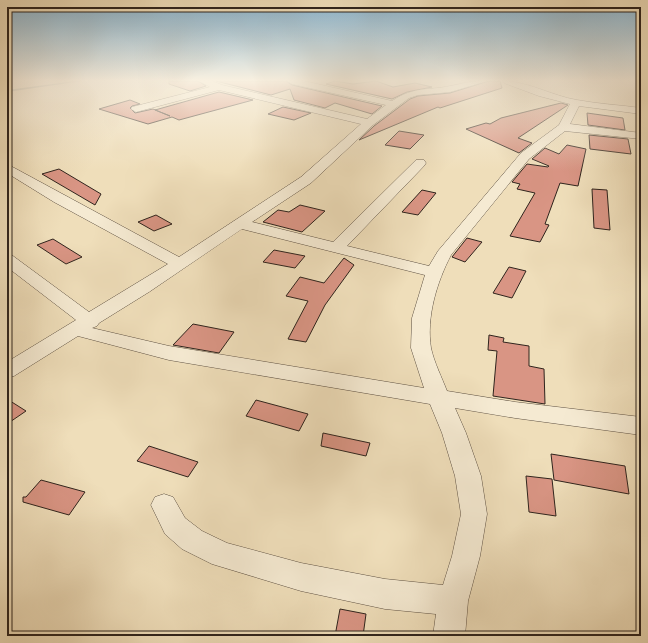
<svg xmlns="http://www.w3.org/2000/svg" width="648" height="643" viewBox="0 0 648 643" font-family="'Libre Bodoni',serif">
  <rect width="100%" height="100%" fill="#efdeba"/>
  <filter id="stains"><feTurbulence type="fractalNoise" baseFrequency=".005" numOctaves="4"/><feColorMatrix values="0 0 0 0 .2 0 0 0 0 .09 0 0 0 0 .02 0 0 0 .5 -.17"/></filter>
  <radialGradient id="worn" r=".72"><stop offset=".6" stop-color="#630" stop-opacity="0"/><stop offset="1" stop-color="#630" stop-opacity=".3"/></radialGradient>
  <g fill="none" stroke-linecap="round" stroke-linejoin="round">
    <path fill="#6f7f78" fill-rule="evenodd" d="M 75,81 L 82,81 L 7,92 L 7,90 Z"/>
  </g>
  <g fill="#d99584" stroke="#2f241d">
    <path d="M 169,81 L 198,81 L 206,86 L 190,91 L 169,84 Z"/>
    <path d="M 216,81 L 286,81 L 292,85 L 382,106 L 372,114 L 335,103 L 325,108 L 294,100 L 290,89 L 271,95 Z"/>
    <path d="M 335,81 L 353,84 L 376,81 L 393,87 L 415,83 L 432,87 L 407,92 L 392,99 L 326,84 Z"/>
    <path d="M 489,81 L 500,81 L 502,88 L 440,108 L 438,107 L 359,140 L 374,126 L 410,99 L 418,96 L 450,93 Z"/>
    <path d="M 219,92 L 253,100 L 179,120 L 172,117 L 148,124 L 99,109 L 130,100 L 140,104 L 132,106 L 130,108 L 135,113 L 153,109 L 170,116 L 155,110 Z"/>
    <path d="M 561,103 L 568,105 L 518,138 L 532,143 L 519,153 L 466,129 L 486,123 L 490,124 L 501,118 Z"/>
    <path d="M 283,107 L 311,113 L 294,120 L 268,114 Z"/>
    <path d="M 587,113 L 623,118 L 625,130 L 588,125 Z"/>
    <path d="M 399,131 L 424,135 L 410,149 L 385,145 Z"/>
    <path d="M 589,135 L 628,139 L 631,154 L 590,149 Z"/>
    <path d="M 567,145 L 586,149 L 578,186 L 560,183 L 545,224 L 549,225 L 540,242 L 510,236 L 535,193 L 517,189 L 520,184 L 512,182 L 527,164 L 548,167 L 549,166 L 532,159 L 545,148 L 559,154 Z"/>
    <path d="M 59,169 L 101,194 L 95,205 L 42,174 Z"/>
    <path d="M 592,189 L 607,190 L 610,230 L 594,228 Z"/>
    <path d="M 422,190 L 436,193 L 418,215 L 402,212 Z"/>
    <path d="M 300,205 L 325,211 L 302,232 L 263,222 L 278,210 L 289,212 Z"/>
    <path d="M 156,215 L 172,224 L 154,231 L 138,222 Z"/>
    <path d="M 467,238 L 482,242 L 465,262 L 452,257 Z"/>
    <path d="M 53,239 L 82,257 L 66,264 L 37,245 Z"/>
    <path d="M 274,250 L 305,256 L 295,268 L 263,262 Z"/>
    <path d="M 344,258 L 354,265 L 325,305 L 306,342 L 288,339 L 308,301 L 286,296 L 300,277 L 324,283 Z"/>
    <path d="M 509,267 L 526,271 L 512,298 L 493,293 Z"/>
    <path d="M 193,324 L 234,332 L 219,353 L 173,345 Z"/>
    <path d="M 489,335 L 504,338 L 503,342 L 529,346 L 529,366 L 544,369 L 545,404 L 493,396 L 497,351 L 488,350 Z"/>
    <path d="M 7,399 L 26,411 L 7,424 Z"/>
    <path d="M 256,400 L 308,414 L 299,431 L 246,416 Z"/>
    <path d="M 323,433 L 370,443 L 366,456 L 321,446 Z"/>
    <path d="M 149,446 L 198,462 L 188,477 L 137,461 Z"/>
    <path d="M 551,454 L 625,466 L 629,494 L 554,480 Z"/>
    <path d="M 526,476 L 552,479 L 556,516 L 529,512 Z"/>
    <path d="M 41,480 L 85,492 L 69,515 L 23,502 L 23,497 L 26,497 Z"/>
    <path d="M 340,609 L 366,614 L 363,636 L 335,636 Z"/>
  </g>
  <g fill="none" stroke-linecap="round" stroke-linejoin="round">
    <g stroke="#5f5244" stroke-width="1">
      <path id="street" d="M 199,81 L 212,81 L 222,85 L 367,119 L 386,105 L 292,84 L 287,81 L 304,81 L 392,101 C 415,86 427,91 450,86 C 461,84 470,81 482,81 L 480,83 L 450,92 L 418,95 L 409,98 L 373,125 L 311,183 L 252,222 L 333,242 L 416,160 L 424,160 L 426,163 L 424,166 L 347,246 L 429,266 L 438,251 L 521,153 L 559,125 L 570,104 L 539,96 L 504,83 L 502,81 C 528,81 552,96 577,100 C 598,104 620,105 641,108 L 641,114 L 579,106 L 570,124 L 641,133 L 641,139 L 565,131 L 529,159 L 451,255 C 437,282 426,317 431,348 C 434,362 442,378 447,391 L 515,402 L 641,417 L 641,435 L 515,418 L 455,408 L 466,433 L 481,476 L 487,514 L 480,556 L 468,601 L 465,636 L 433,636 L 436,614 L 385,609 L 301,591 L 212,564 L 182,549 L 165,534 L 151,505 L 155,497 L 164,494 L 173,497 L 185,518 L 202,531 L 227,543 L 301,563 L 385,579 L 443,585 L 452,556 L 461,514 L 455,476 L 442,433 L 430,404 L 169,360 L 78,336 L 14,376 L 7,378 L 7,362 L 76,320 L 7,267 L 7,254 L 13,256 L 89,312 L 168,264 L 54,202 L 7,173 L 7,164 L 179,257 L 301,177 L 361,124 L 219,90 L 136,112 L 131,109 L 132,107 L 210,87 ZM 242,229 L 425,275 L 412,318 L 411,348 L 424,388 L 169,346 L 92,328 L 97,326 L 99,323 L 149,292 Z"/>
    </g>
    <use href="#street" fill="#f5ead2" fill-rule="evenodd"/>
  </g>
  <linearGradient id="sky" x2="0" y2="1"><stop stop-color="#89b7d4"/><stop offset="0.47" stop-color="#f8f0e0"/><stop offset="1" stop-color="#f8f0e0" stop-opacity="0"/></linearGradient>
  <rect width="648" height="171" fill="url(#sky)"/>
  <rect width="648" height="643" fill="none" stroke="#efdeba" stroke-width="24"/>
  <rect x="8" y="8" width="632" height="627" fill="none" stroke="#2f241d" stroke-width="2"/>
  <rect x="12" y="12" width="624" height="619" fill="none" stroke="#2f241d"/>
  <rect width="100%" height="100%" filter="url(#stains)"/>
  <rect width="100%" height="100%" fill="url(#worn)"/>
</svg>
